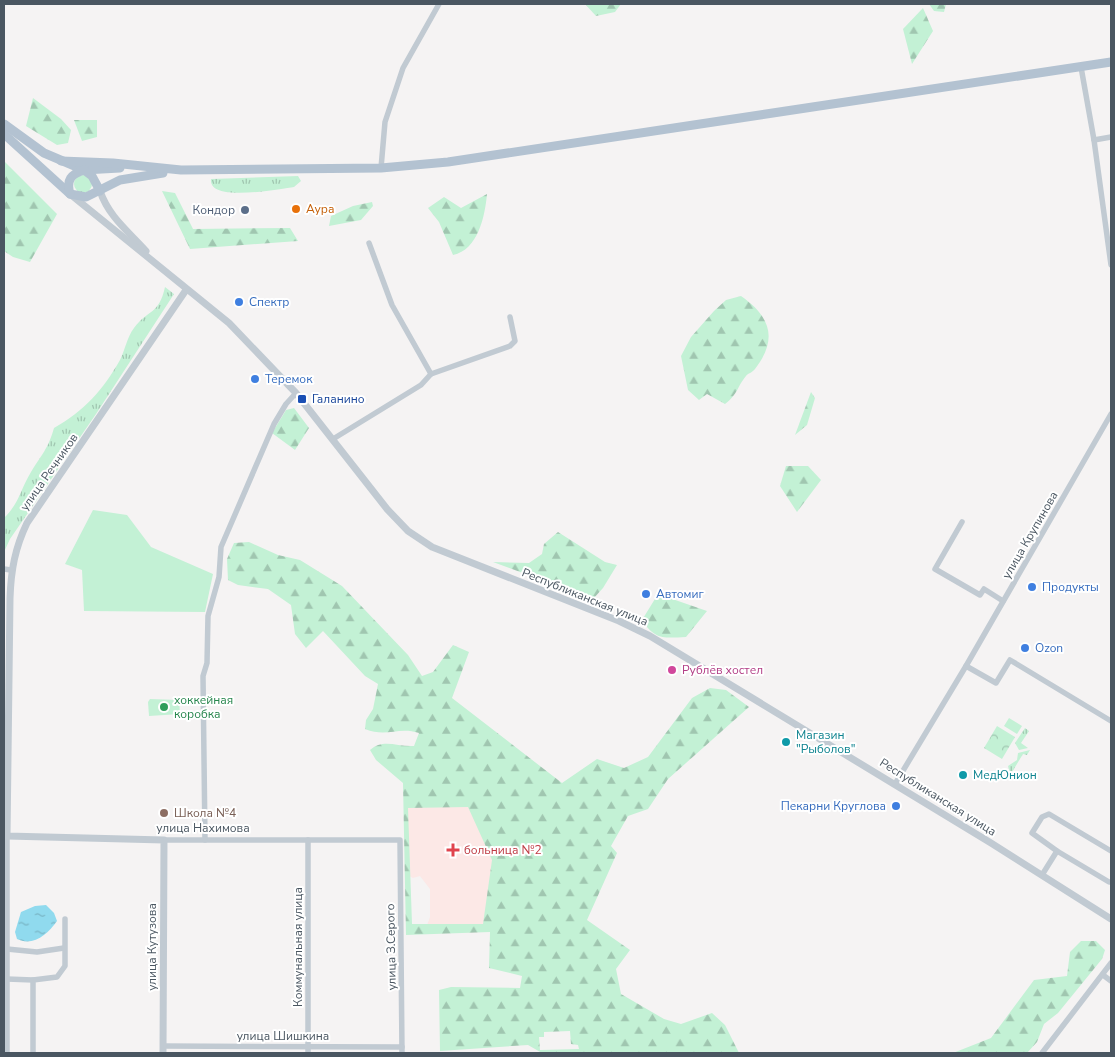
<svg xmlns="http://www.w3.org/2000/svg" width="1115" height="1057" viewBox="0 0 1115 1057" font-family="'Nunito Sans',sans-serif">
  <defs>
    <pattern id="grass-tufts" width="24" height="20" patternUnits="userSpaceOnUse" patternTransform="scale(1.25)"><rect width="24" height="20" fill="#c3f1d5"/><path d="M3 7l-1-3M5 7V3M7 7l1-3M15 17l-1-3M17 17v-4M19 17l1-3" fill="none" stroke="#a0c6b0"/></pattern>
    <pattern id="forest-firs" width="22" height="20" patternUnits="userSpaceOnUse" patternTransform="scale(1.25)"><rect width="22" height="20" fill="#c3f1d5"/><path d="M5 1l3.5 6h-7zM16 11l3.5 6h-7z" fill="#a0c6b0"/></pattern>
    <pattern id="park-crowns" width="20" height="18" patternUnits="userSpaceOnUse" patternTransform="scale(1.25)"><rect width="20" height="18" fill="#c3f1d5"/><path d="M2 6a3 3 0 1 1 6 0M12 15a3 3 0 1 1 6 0" fill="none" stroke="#a0c6b0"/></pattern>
    <pattern id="water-ripples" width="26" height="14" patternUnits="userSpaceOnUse" patternTransform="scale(1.25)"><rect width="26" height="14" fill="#90daee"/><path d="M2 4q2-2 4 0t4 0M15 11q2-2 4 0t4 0" fill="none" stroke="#78b4c4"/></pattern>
  </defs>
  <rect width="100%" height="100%" fill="#f5f3f3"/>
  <path fill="#fce8e6" d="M 408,796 L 473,805 L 506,872 L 481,932 L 424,934 L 430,917 L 430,889 L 420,876 L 413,878 L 407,875 Z"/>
  <g fill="url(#grass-tufts)">
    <circle cx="83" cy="184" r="9"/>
    <path d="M 298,176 L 301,181 L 294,187 C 279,189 208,203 211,179 Z"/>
    <path d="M 165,287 L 174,294 L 96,414 L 10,539 L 4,552 L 4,518 C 20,502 20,490 31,472 C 42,454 48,449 54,428 C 84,411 103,390 120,360 C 125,350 127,337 134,328 C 148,309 159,315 165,287 Z"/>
    <path d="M 1025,728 L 1029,731 L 1021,743 L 1028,748 L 1019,750 L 1015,743 Z"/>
    <path d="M 1030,750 L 1027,755 L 1023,754 L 1012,772 L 1014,775 L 1012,779 L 1008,766 L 1017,760 L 1018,753 Z"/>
  </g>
  <g fill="url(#forest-firs)" fill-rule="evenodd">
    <path d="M 585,4 L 621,4 L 615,12 L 596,16 Z"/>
    <path d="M 929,4 L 946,4 L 944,12 L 934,11 Z"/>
    <path d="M 923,8 L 933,31 L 912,64 L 903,29 Z"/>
    <path d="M 33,98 L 61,119 L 71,130 L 68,143 L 57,145 L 26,126 Z"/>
    <path d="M 74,120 L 97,120 L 97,137 L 82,141 Z"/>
    <path d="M 4,161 L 57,214 L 30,262 L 13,257 L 4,251 Z"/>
    <path d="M 162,191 L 175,193 L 193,229 L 290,228 L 298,241 L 190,249 Z"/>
    <path d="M 487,194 C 485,216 478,250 453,255 L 439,222 L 428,208 L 444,197 L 461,208 Z"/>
    <path d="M 372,202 L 373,206 L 361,220 L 329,226 L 331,216 L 353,206 Z"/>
    <path d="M 741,296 C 771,317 778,339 755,369 C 752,373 748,373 746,376 C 737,387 738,394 725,404 L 707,394 L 699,400 L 688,390 L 681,356 L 691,337 L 714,311 L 726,300 Z"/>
    <path d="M 811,392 L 815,398 L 807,425 L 795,435 Z"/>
    <path d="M 294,408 L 309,428 L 295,450 L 272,433 L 286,410 Z"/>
    <path d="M 786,466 L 808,466 L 821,480 L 797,512 L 780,486 Z"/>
    <path d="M 558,532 L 605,562 L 617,565 L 603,588 L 593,599 L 493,562 L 529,563 L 542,554 L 544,544 Z"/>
    <path d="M 249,542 L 278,555 L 300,560 L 342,586 L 408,655 L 422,676 L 433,672 L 453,645 L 469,652 L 452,698 L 562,783 L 597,759 L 624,768 L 648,757 L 692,698 L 710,688 L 726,690 L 749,707 L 668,779 L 648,809 L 628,816 L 611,846 L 617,853 L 587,920 L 630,950 L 616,969 L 621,994 L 664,1019 L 681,1024 L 712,1013 L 725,1025 L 739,1053 L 542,1053 L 528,1045 L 440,1051 L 439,990 L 451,987 L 520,988 L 522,976 L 489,968 L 490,932 L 406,935 L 403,783 L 376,760 L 370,750 C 383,738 397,747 414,746 L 419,733 C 398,726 387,738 365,729 L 366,720 L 373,709 L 378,684 L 365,676 L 323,631 L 306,648 L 295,634 L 291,605 L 268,589 L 238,585 L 228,580 L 227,559 L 234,543 ZM 468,807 L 492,860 L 483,924 L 412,924 L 408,808 ZM 570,1031 L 571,1044 L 578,1045 L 579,1049 L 540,1050 L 539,1037 L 544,1037 L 544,1032 Z"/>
    <path d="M 658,594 L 707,611 L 686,637 C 663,638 655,640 642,620 Z"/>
    <path d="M 1081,941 L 1096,941 L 1105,950 L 1102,959 L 1058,1013 L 1044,1024 L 1037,1042 L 1027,1053 L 953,1053 L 991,1038 L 1034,980 L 1067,976 L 1070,952 Z"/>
  </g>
  <path fill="url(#park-crowns)" d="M 997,726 L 1015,737 L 1002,759 L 984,748 Z"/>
  <g fill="#c3f1d5">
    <path d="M 93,510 L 127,515 L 151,547 L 213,574 L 205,612 L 84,611 L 82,570 L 65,564 Z"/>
    <path d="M 150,699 L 179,700 L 180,714 L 149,716 L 148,702 Z"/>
    <path d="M 1009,718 L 1022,726 L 1017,734 L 1004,726 Z"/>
  </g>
  <path fill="url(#water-ripples)" d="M 46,905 L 54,913 L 57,921 C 48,934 33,947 17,939 L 15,932 L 21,912 L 35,906 Z"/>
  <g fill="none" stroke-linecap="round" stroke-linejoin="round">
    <g stroke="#c1cad2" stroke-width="5.5">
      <path d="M 1081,67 L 1094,140 L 1111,265"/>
      <path d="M 1094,140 L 1111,137"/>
      <path d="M 381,168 L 385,122 L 403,68 L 439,4"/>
      <path d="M 369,243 L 392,305 L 431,374"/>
      <path d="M 333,439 L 421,385 L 431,374 L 510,346 L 515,341 L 510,317"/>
      <path d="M 962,522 L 935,569 L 980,595 L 984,589 L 1003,601"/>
      <path d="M 4,569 L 11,570"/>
      <path d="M 966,666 L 996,683 L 1010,660 L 1111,721"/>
      <path d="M 895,784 L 966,666 L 1111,414"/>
      <path d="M 164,840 L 400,840 L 402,1053"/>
      <path d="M 205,840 L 203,676 L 207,663 L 208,616 L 219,577 L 221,547 L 274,424 L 286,404 L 296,393"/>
      <path d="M 308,840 L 308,1053"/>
      <path d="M 1111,851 L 1049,814 L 1042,817 L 1032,833 L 1057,851 L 1109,882 L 1111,882"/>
      <path d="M 1042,875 L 1057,851"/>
      <path d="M 7,949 L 37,952 L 64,948"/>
      <path d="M 1103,975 L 1111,981"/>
      <path d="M 7,979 L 33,980"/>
      <path d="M 163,1046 L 402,1047"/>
      <path d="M 7,1053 L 7,836"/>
      <path d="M 33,1053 L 33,980 L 57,977 L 65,966 L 65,919"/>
      <path d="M 1042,1053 L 1111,963"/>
    </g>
    <g stroke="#c1cad2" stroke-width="7">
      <path d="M 100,191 C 109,217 128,231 146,251"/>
      <path d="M 70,194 L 229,323 L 296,393 L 387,509 L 408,531 L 432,547 L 619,621 L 650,636 L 991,843 L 1111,919"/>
      <path d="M 163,1053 L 164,840 L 7,836 L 10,598 C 11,570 15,548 27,523 L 186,290"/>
    </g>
    <g stroke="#b3c2d1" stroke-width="9">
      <path d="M 4,124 L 44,153 L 84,170 L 120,168"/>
      <path d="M 4,134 L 70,194 L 86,197 L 120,180 L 163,173"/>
      <path d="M 61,161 L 113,163 L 181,170 L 381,168 L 448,162 L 1111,62"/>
      <path d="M 70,194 C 66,180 71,174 84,170 L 92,176 L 100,191"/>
    </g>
  </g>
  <circle fill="#e8710a" stroke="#fff" stroke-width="2" cx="296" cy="209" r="5"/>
  <circle fill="#5c6f8a" stroke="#fff" stroke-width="2" cx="245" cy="210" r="5"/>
  <g fill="#3f7fe0" stroke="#fff" stroke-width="2">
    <circle cx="239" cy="302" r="5"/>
    <circle cx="255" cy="379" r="5"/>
    <circle cx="1032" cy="587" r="5"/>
    <circle cx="646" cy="594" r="5"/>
    <circle cx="1025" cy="648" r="5"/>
    <circle cx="896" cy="806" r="5"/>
  </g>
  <rect fill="#1a4fb4" stroke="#fff" stroke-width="2" x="297" y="394" width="10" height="10" rx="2.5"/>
  <circle fill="#d1479c" stroke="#fff" stroke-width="2" cx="672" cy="670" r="5"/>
  <circle fill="#2e9e5b" stroke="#fff" stroke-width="2" cx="164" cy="707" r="5"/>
  <g fill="#0f9aa8" stroke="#fff" stroke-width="2">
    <circle cx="786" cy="742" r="5"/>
    <circle cx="963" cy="775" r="5"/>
  </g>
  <circle fill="#8d6e63" stroke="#fff" stroke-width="2" cx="164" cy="813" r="5"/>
  <path fill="#e0444e" stroke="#fff" stroke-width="2" d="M450.5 842.5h5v5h5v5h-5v5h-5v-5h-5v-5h5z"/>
  <g text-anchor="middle" stroke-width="4" stroke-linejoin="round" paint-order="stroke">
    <g font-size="12" fill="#c56008" stroke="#fff" text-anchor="start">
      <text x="306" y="213">Аура</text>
    </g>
    <g font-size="12" fill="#4e5e75" stroke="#fff" text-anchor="end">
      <text x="235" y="214">Кондор</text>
    </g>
    <g font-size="12" fill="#366cbe" stroke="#fff" text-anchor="start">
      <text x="249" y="306">Спектр</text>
      <text x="265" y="383">Теремок</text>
      <text x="1042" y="591">Продукты</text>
      <text x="656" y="598">Автомиг</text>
      <text x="1035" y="652">Ozon</text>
      <text x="886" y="810" text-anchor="end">Пекарни Круглова</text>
    </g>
    <g font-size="12" fill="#164399" stroke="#fff" text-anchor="start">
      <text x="312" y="403">Галанино</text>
    </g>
    <g font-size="12" fill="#4a5661" stroke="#fff">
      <text transform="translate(49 472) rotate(-55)" y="4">улица Речников</text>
      <text transform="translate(1030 535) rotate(-60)" y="4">улица Крупинова</text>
      <text transform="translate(585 597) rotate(22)" y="4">Республиканская улица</text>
      <text transform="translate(938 797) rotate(32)" y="4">Республиканская улица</text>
      <text x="203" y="832">улица Нахимова</text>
      <text transform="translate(152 947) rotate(-90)" y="4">улица Кутузова</text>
      <text transform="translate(298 947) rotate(-90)" y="4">Коммунальная улица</text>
      <text transform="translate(391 947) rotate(-91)" y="4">улица З.Серого</text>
      <text x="283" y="1040">улица Шишкина</text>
    </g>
    <g font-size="12" fill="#b23c85" stroke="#fff" text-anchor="start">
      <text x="682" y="674">Рублёв хостел</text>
    </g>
    <g font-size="12" fill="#27864d" stroke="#fff" text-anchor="start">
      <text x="174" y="704">хоккейная<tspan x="174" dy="14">коробка</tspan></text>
    </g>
    <g font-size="12" fill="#0d838f" stroke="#fff" text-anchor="start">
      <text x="796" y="739">Магазин<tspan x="796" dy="14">"Рыболов"</tspan></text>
      <text x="973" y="779">МедЮнион</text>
    </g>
    <g font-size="12" fill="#785e54" stroke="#fff" text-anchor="start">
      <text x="174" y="817">Школа №4</text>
    </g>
    <g font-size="12" fill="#be3a42" stroke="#fff" text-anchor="start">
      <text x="464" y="854">больница №2</text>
    </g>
  </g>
  <rect width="1115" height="1057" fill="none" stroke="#4a5661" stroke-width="10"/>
</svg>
